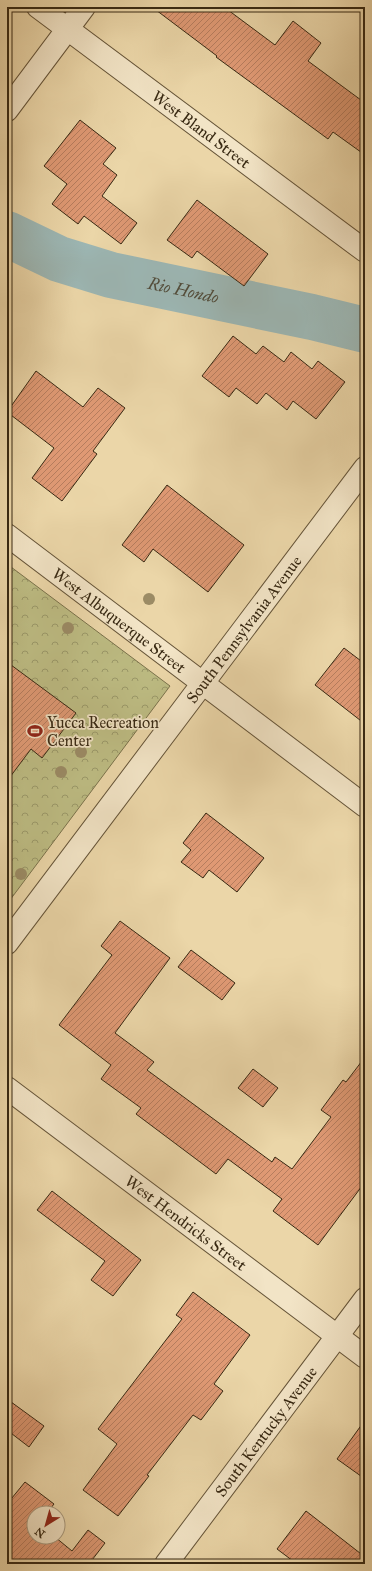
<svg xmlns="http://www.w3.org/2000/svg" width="372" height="1571" viewBox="0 0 372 1571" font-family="'IM FELL Great Primer',serif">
  <defs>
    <pattern id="park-crowns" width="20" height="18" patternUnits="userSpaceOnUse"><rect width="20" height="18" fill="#bdbc83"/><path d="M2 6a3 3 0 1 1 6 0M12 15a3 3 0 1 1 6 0" fill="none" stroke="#9b996a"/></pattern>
    <pattern id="building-hatch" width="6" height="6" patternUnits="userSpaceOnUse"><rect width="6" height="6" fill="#df9974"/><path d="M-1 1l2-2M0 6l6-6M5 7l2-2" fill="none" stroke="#b67d5e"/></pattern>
  </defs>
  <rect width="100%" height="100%" fill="#ebd6a8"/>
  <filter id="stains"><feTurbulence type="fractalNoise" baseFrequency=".005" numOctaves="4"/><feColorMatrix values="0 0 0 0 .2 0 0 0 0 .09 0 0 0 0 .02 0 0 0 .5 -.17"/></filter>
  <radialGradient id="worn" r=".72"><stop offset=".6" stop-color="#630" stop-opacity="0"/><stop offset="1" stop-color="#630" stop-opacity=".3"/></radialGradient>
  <path fill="url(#park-crowns)" stroke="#7a724b" d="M 7,564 L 170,686 L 7,904 Z"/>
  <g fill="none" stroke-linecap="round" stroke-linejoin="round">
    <path stroke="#9cb6b3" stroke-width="46" id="s1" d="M 7,234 L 59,259 L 111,275 L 312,317 L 365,330"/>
  </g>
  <g fill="url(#building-hatch)" stroke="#382913">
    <path d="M 152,7 L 224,7 L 275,45 L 293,21 L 321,43 L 308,61 L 365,103 L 365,155 L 333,132 L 328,139 L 216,57 L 217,56 Z"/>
    <path d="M 80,120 L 116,148 L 103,164 L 117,175 L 102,196 L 137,223 L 121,244 L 84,216 L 78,224 L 52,204 L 67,184 L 44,166 Z"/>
    <path d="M 197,200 L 268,254 L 244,286 L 197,251 L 192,258 L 167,240 Z"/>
    <path d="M 233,336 L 256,354 L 263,346 L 284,362 L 291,352 L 312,369 L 318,361 L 345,382 L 316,419 L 293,401 L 287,410 L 266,393 L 257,404 L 236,388 L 229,397 L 202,376 Z"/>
    <path d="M 36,371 L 83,407 L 98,388 L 125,408 L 93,451 L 97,454 L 62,501 L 32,478 L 54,448 L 7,412 Z"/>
    <path d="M 167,485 L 244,545 L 208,592 L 153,549 L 144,562 L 122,545 Z"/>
    <path d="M 344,648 L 365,664 L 365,724 L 315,685 Z"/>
    <path d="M 7,662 L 76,713 L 42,758 L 31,749 L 7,781 Z"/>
    <path d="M 206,813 L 264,858 L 237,892 L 209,870 L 203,878 L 181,862 L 191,850 L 183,843 Z"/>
    <path d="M 120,921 L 170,958 L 115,1033 L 154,1062 L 147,1070 L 272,1162 L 275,1157 L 292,1169 L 331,1117 L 321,1110 L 343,1080 L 346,1082 L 365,1057 L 365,1182 L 318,1245 L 273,1211 L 282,1199 L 228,1159 L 216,1174 L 136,1114 L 141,1108 L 101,1079 L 111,1065 L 59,1025 L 112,955 L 101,946 Z"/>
    <path d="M 191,950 L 235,983 L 222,1000 L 178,967 Z"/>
    <path d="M 253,1069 L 278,1088 L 263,1107 L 238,1088 Z"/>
    <path d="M 52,1191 L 141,1260 L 113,1296 L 91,1280 L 105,1261 L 37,1210 Z"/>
    <path d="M 193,1292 L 250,1335 L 214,1384 L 223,1391 L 201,1420 L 193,1415 L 147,1475 L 149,1476 L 118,1516 L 83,1490 L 117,1444 L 98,1429 L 182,1319 L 176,1315 Z"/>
    <path d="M 7,1399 L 44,1426 L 29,1447 L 7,1430 Z"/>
    <path d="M 365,1420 L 365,1479 L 337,1459 Z"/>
    <path d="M 25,1482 L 54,1504 L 47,1513 L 34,1513 L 34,1537 L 55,1537 L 72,1551 L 88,1530 L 105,1543 L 89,1564 L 18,1564 L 7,1555 L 7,1504 Z"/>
    <path d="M 306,1511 L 365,1557 L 365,1564 L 297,1564 L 277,1549 Z"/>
  </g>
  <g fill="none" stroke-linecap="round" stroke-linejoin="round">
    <g stroke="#655438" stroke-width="24">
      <g id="minor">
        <path id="s2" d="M 38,7 L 365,251"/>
        <path d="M 7,110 L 84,7"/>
        <path id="s3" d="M 7,535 L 365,806"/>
        <path id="s4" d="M 7,943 L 365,468"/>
        <path id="s5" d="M 7,1088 L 365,1357"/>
        <path id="s6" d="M 166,1564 L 365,1299"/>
      </g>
    </g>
    <use href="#minor" stroke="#f2e4c6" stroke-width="22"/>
  </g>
  <g fill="#9b8b65">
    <circle cx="149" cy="599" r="6"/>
    <circle cx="68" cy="628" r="6"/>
    <circle cx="81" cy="752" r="6"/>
    <circle cx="61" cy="772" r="6"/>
    <circle cx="21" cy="874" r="6"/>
  </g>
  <defs>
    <g id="stadium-bare" transform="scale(1.2)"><path d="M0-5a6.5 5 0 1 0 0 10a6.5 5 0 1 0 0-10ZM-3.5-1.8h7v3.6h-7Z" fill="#8f2418" stroke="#f2e4c6" stroke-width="2.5" paint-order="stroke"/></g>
  </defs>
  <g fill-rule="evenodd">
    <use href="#stadium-bare" x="35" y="731"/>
  </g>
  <g text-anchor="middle" stroke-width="3.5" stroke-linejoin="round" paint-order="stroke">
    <g font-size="16" fill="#382913" stroke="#f2e4c6">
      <text dy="6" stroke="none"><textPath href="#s2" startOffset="204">West Bland Street</textPath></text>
      <text dy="6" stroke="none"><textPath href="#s3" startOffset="141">West Albuquerque Street</textPath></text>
      <text dy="6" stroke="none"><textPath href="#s4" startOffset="393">South Pennsylvania Avenue</textPath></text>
      <text dy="6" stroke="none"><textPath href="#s5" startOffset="224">West Hendricks Street</textPath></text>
      <text dy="6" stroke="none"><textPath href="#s6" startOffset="166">South Kentucky Avenue</textPath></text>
    </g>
    <g font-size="16" fill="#382913" stroke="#f2e4c6" text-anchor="start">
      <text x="47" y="728">Yucca Recreation<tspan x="47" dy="18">Center</tspan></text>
    </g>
    <g font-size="17" font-style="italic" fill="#514c3b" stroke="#f2e4c6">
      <text dy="6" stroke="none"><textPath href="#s1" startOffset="186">Rio Hondo</textPath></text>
    </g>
  </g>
  <rect width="372" height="1571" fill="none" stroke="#ebd6a8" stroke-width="24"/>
  <rect x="8" y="8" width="356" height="1555" fill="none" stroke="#382913" stroke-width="2"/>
  <rect x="12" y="12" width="348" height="1547" fill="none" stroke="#382913"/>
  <g transform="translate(46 1525) rotate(217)"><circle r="19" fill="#f2e4c6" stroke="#a8997e"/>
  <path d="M0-3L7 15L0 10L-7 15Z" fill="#8f2418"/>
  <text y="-6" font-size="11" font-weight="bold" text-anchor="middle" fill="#382913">N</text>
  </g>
  <rect width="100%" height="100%" filter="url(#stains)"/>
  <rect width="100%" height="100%" fill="url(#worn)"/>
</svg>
